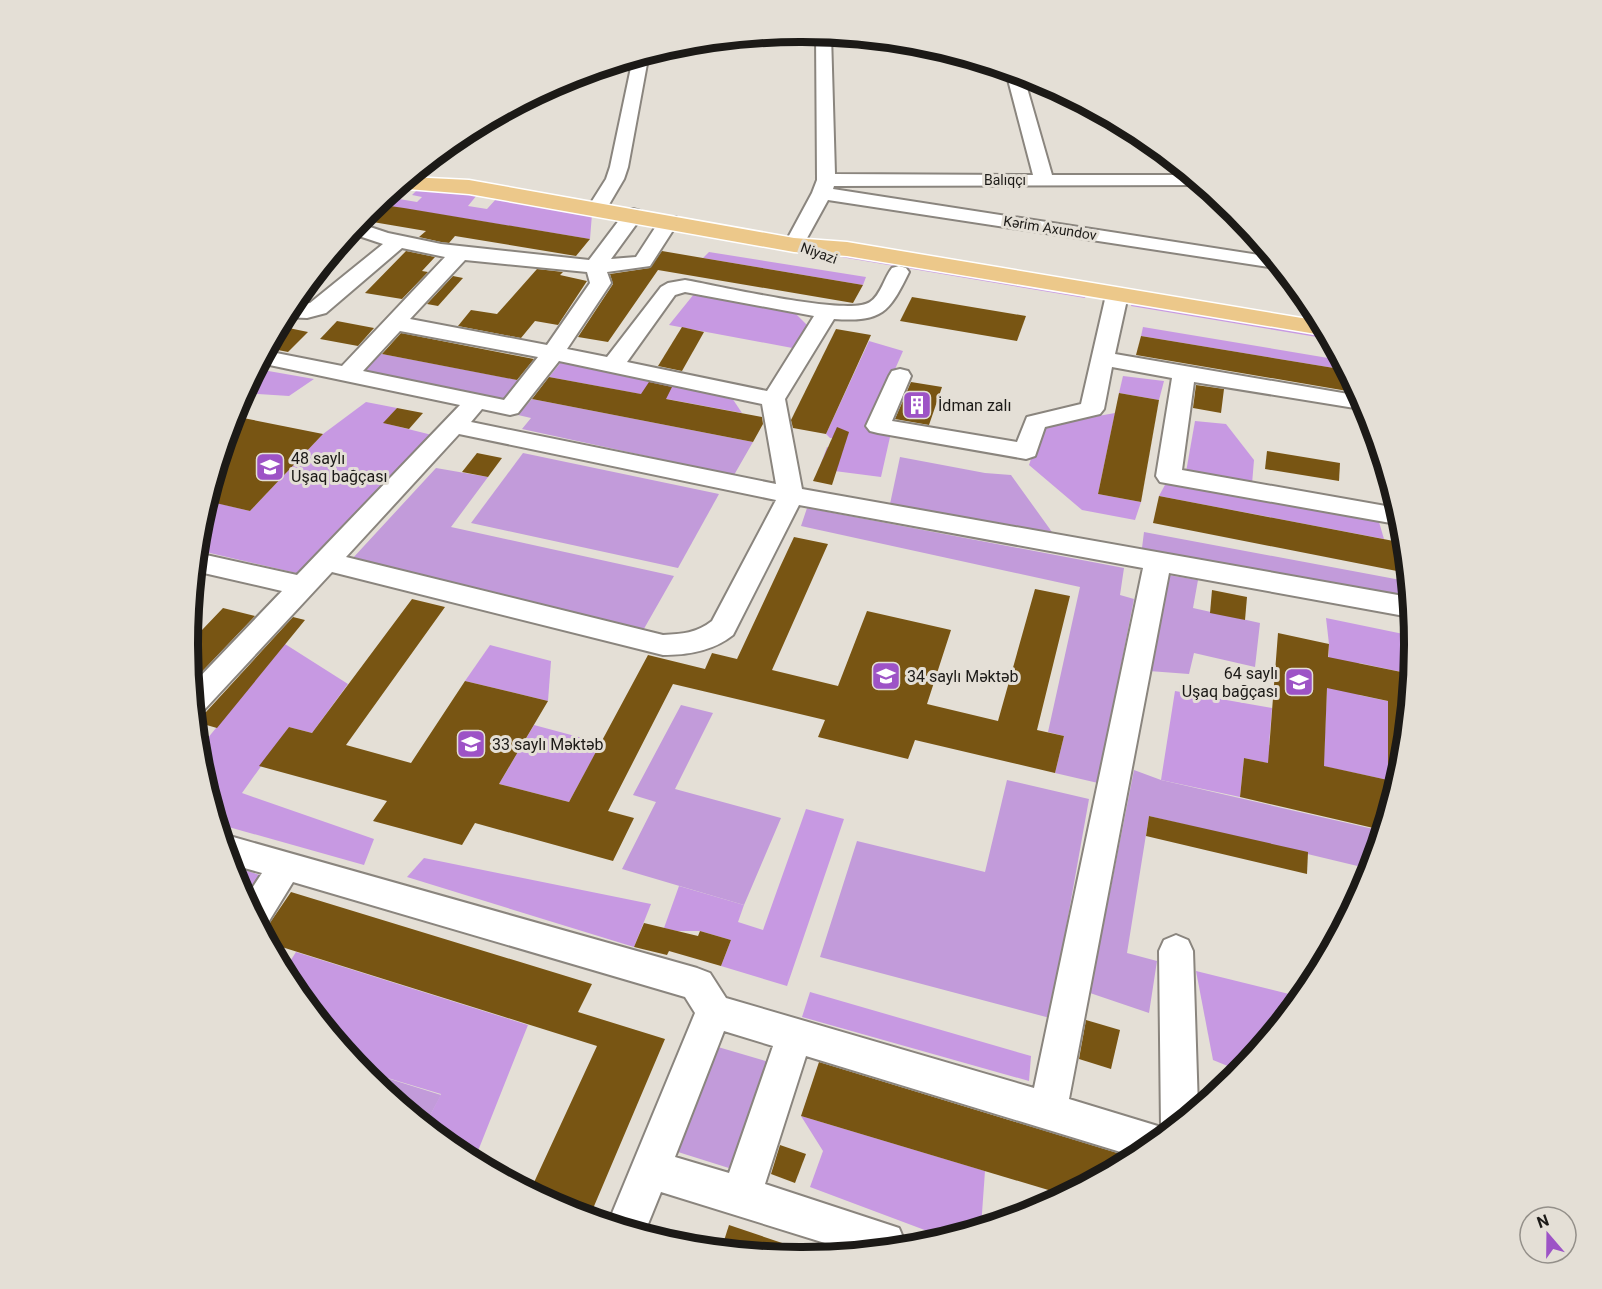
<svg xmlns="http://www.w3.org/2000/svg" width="1602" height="1289" viewBox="0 0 1602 1289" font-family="Roboto,sans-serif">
  <rect width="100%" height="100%" fill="#e4dfd6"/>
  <g fill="#c29bda">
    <path d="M 377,353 L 523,381 L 507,402 L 361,371 Z"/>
    <path d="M 532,399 L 753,442 L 734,475 L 522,429 L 531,418 L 518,415 Z"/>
    <path d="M 523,453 L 719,494 L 678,568 L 471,523 Z"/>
    <path d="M 900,457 L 985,473 L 1011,475 L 1052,532 L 890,504 Z"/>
    <path d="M 436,468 L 488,477 L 451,527 L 674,576 L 641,634 L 352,559 Z"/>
    <path d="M 807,508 L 1124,568 L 1120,595 L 1134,599 L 1098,783 L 1055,773 L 1064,736 L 1048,732 L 1080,587 L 801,526 Z"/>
    <path d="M 1144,532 L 1406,581 L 1405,598 L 1142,548 Z"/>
    <path d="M 1168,575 L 1198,580 L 1193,608 L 1260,623 L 1255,667 L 1194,653 L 1189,674 L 1149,671 Z"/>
    <path d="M 681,705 L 713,713 L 675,789 L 781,818 L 744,905 L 622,869 L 656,802 L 633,795 Z"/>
    <path d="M 1134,770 L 1161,780 L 1382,831 L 1370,869 L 1149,816 L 1127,953 L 1157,961 L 1149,1013 L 1090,993 Z"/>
    <path d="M 1007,780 L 1089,799 L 1050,1018 L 820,957 L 857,841 L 985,872 Z"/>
    <path d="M 718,1047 L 769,1062 L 732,1169 L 678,1152 Z"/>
    <path d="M 361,1070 L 441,1095 L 425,1125 L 367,1078 Z"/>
  </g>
  <g fill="#c799e2">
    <path d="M 419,188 L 477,195 L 468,206 L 487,209 L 497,198 L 592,214 L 590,239 L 376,204 L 395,189 L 401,189 L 399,199 L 417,202 L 422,197 L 412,195 Z"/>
    <path d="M 709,252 L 866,277 L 863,285 L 703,258 Z"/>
    <path d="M 844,253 L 1087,293 L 1085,298 L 841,257 Z"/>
    <path d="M 698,289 L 787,305 L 814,332 L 803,350 L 669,325 Z"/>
    <path d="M 1133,300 L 1326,332 L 1329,339 L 1131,306 Z"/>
    <path d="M 1143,327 L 1340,360 L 1346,370 L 1141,336 Z"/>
    <path d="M 869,341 L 903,351 L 868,431 L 890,437 L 881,477 L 819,469 L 827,447 L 843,449 L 846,440 L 830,438 L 826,434 Z"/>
    <path d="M 562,361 L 730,395 L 742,413 L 549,377 Z"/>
    <path d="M 257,369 L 314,379 L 289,396 L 244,393 Z"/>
    <path d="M 1123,376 L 1164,381 L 1159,400 L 1119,393 Z"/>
    <path d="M 366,402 L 397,408 L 384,423 L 436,436 L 305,575 L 197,550 L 200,525 L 212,484 L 231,488 L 217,503 L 250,511 L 323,434 Z"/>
    <path d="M 1115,413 L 1098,494 L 1141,502 L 1135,520 L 1082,510 L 1029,465 L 1042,426 Z"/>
    <path d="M 1195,421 L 1226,424 L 1254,460 L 1252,484 L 1186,472 Z"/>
    <path d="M 1166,483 L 1379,522 L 1384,539 L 1159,496 Z"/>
    <path d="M 1326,618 L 1413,636 L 1411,674 L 1359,663 L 1359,695 L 1406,705 L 1388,716 L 1388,780 L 1308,763 L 1324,755 L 1329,644 Z"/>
    <path d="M 285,644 L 348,684 L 312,733 L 289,727 L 242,793 L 374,839 L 364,865 L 218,824 L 200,764 L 198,750 Z"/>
    <path d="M 490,645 L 551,661 L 548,701 L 465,681 Z"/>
    <path d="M 1175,691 L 1272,708 L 1269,745 L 1292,750 L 1290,768 L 1244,758 L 1240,797 L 1161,780 Z"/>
    <path d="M 534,725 L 601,743 L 569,802 L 499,784 Z"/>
    <path d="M 806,809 L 844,819 L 787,986 L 721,966 L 731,940 L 700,931 L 677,931 L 664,928 L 679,886 L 744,905 L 738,922 L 763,930 Z"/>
    <path d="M 424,858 L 651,904 L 634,947 L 407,877 Z"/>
    <path d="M 231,866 L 266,877 L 249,905 Z"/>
    <path d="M 296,952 L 528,1025 L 474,1161 L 460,1154 L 425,1125 L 441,1094 L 361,1070 L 291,985 L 284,971 Z"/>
    <path d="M 1196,971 L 1289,994 L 1289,1011 L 1240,1071 L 1213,1060 Z"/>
    <path d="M 810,992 L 1031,1056 L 1029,1081 L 802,1017 Z"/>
    <path d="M 801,1116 L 985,1171 L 981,1227 L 946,1238 L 810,1187 L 823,1151 Z"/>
  </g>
  <g fill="#785513">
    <path d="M 376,204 L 404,208 L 590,239 L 576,256 L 455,236 L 449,243 L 441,242 L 419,237 L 426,231 L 361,220 Z"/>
    <path d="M 406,251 L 435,257 L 422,271 L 428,272 L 402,299 L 365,293 Z"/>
    <path d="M 662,251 L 703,258 L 863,285 L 853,303 L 658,270 L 608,342 L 578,337 L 613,284 L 610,274 L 650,268 Z"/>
    <path d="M 537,269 L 563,272 L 560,275 L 587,281 L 558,325 L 535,321 L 521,338 L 458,326 L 471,310 L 497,314 Z"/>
    <path d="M 453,276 L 463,278 L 438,306 L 427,304 Z"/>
    <path d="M 912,297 L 1026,316 L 1017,341 L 900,321 Z"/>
    <path d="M 337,321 L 374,328 L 358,346 L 320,339 Z"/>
    <path d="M 279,326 L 308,332 L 288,352 L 268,348 Z"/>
    <path d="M 682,327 L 704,332 L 682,371 L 658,366 Z"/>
    <path d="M 836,329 L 871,335 L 826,434 L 793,428 L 791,420 Z"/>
    <path d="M 401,333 L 508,354 L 534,359 L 517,380 L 382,354 Z"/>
    <path d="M 1141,336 L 1346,370 L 1359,393 L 1136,355 Z"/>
    <path d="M 549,377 L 641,394 L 649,382 L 672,387 L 666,399 L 762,417 L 763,424 L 753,442 L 532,399 Z"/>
    <path d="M 911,382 L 942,387 L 929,425 L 895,419 Z"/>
    <path d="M 1196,385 L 1224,389 L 1221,413 L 1193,408 Z"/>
    <path d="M 1119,393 L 1159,400 L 1141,502 L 1098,494 Z"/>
    <path d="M 397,408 L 423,413 L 409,429 L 383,423 Z"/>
    <path d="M 233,416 L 323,434 L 250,511 L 207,501 Z"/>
    <path d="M 837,427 L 849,432 L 832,485 L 813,481 Z"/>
    <path d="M 1267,451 L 1340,463 L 1339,481 L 1265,469 Z"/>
    <path d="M 477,453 L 502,458 L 488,477 L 462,472 Z"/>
    <path d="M 1159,496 L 1404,543 L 1407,573 L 1153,523 Z"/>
    <path d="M 794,537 L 828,544 L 772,670 L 838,686 L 867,611 L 951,630 L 927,704 L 998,721 L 1035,589 L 1070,596 L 1037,730 L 1064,736 L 1055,773 L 915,740 L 908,759 L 818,737 L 825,720 L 673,684 L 608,811 L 634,818 L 613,861 L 475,823 L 462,845 L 373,821 L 387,801 L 259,766 L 289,727 L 312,733 L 412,599 L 445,607 L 346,745 L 411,763 L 465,681 L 548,701 L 499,784 L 569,802 L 648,655 L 705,669 L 712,653 L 737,659 Z"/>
    <path d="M 1212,590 L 1247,597 L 1245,620 L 1210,613 Z"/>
    <path d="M 223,608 L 255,616 L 192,682 L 188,644 L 190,627 L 202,630 Z"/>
    <path d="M 293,617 L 305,620 L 217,728 L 196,722 L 195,715 L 206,712 Z"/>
    <path d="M 1278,633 L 1329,644 L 1328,657 L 1411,674 L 1402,764 L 1397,781 L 1388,780 L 1388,701 L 1327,688 L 1324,766 L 1397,782 L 1382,830 L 1240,797 L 1244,758 L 1268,763 Z"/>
    <path d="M 1149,816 L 1308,852 L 1307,874 L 1146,836 Z"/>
    <path d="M 291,892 L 592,984 L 578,1012 L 665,1039 L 589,1218 L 566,1211 L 530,1191 L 597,1046 L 269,943 L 263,933 Z"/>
    <path d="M 644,923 L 698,936 L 700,931 L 731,940 L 721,966 L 669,951 L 667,955 L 634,947 Z"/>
    <path d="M 1086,1020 L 1120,1030 L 1111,1069 L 1079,1059 Z"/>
    <path d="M 819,1062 L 1124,1155 L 1123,1164 L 1065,1195 L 801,1116 Z"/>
    <path d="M 780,1145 L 806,1154 L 795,1183 L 771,1174 Z"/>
    <path d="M 729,1225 L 806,1251 L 805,1257 L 721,1250 Z"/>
  </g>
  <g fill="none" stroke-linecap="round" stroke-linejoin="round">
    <g stroke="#8a857e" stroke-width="4">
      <g id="minor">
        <path d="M 816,33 L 831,34 L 835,174 L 1033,175 L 1006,72 L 1007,70 L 1023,74 L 1052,175 L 1191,175 L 1203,185 L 834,186 L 833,189 L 1272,257 L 1282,269 L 828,200 L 801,249 L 787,249 L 784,245 L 812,193 L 817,180 Z"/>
        <path d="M 649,53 L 628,167 L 624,179 L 604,213 L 590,213 L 587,209 L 606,179 L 610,167 L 633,58 Z"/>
        <path d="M 633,209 L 640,211 L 643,215 L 611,259 L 636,257 L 662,217 L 676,217 L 679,221 L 650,266 L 607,272 L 611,283 L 567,349 L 607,357 L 661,287 L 668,283 L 685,280 C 716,285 849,317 870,302 C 881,295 884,278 892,268 L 899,266 L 906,268 L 909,272 C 889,313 882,322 834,319 L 785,399 L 802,489 L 1409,597 L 1410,617 L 1169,573 L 1069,1099 L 1161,1127 L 1159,951 L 1164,940 L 1176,935 L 1188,940 L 1193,951 L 1198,1108 L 1141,1154 L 1137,1157 L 806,1056 L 765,1184 L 899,1228 L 905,1242 L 903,1247 L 854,1252 L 661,1192 L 644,1234 L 608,1223 L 695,1013 L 685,997 L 293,882 L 266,926 L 261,928 L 245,899 L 262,873 L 230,864 L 222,837 L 226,835 L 697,968 L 710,973 L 726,998 L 1034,1088 L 1143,568 L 799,505 L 733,635 C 713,651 688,655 663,655 L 332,572 L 204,710 L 195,713 L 192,685 L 282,591 L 195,571 L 197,553 L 297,575 L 460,405 L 260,363 L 266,351 L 342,366 L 445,257 L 402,248 L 326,313 L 307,318 L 284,317 L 291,305 L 310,303 L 383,244 L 350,233 L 358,223 L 388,233 L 441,244 L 589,260 L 626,211 ZM 465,260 L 587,272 L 590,283 L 547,345 L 410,319 ZM 685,292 L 814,316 L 767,391 L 627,362 L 675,295 ZM 400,331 L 538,357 L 504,400 L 363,371 ZM 559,361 L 762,404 L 776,484 L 471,422 L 482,409 L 510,415 L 518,413 ZM 459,434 L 776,500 L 712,621 C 697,633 682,634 663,635 L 346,557 ZM 724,1031 L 773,1046 L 729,1173 L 675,1157 Z"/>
        <path d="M 1117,289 L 1125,290 L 1128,295 L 1115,354 L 1360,396 L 1367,410 L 1194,382 L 1182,470 L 1397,508 L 1402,525 L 1160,482 L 1156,476 L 1172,378 L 1112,367 L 1104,409 L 1100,414 L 1045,427 L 1035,456 L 1026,459 L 878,433 L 870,431 L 866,426 L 889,376 L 892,371 L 900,369 L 908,371 L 911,376 L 892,421 L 1017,442 L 1027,417 L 1081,404 L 1106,295 L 1109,290 Z"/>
      </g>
    </g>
    <g stroke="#fff" stroke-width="3">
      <path id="major" d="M 409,177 L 469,180 L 794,238 L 847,242 L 1320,321 L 1328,336 L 847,256 L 794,252 L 469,194 L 395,188 Z"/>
    </g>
    <use href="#minor" fill="#fff" fill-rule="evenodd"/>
    <use href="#major" fill="#ecc88a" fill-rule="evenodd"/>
  </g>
  <defs>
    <g id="building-square" transform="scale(1.5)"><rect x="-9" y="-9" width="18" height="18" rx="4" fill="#9d53c6" stroke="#e4dfd6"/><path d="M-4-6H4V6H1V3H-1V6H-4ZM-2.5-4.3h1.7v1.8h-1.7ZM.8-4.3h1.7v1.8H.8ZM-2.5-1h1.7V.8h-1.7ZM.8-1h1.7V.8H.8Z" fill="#fff"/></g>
    <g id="school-square" transform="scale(1.5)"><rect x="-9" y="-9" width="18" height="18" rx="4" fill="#9d53c6" stroke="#e4dfd6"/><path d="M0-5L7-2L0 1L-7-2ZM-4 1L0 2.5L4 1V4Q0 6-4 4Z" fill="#fff"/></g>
  </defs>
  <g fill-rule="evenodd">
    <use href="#building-square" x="917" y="405"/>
    <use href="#school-square" x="270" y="467"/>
    <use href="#school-square" x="886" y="676"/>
    <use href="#school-square" x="1299" y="682"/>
    <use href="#school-square" x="471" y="744"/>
  </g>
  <g text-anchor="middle" stroke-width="6" stroke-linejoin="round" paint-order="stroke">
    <g font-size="14" fill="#1c1a17" stroke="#e4dfd6">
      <text x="1005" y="185">Balıqçı</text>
      <text transform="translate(1050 228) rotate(9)" y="5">Kərim Axundov</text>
      <text transform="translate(819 253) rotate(20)" y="5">Niyazi</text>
    </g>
    <g font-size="16" fill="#1c1a17" stroke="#e4dfd6" text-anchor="start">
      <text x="938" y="411">İdman zalı</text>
      <text x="291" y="464">48 saylı<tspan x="291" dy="18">Uşaq bağçası</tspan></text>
      <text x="1278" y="679" text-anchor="end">64 saylı<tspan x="1278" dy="18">Uşaq bağçası</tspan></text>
      <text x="907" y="682">34 saylı Məktəb</text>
      <text x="492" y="750">33 saylı Məktəb</text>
    </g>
  </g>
  <path d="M0 0H1602V1289H0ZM800 42H802A602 602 0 0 1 1404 644V645A602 602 0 0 1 802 1247H800A602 602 0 0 1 198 645V644A602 602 0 0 1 800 42Z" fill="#e4dfd6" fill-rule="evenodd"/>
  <path fill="none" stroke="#1c1a17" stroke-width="8" d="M800 42H802A602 602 0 0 1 1404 644V645A602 602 0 0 1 802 1247H800A602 602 0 0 1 198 645V644A602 602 0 0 1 800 42Z"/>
  <g transform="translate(1548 1235) rotate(340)"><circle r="28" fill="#e4dfd6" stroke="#94908a" stroke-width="1.5"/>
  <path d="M0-4.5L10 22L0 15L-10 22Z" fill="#9d53c6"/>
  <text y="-9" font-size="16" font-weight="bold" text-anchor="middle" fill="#1c1a17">N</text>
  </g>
</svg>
